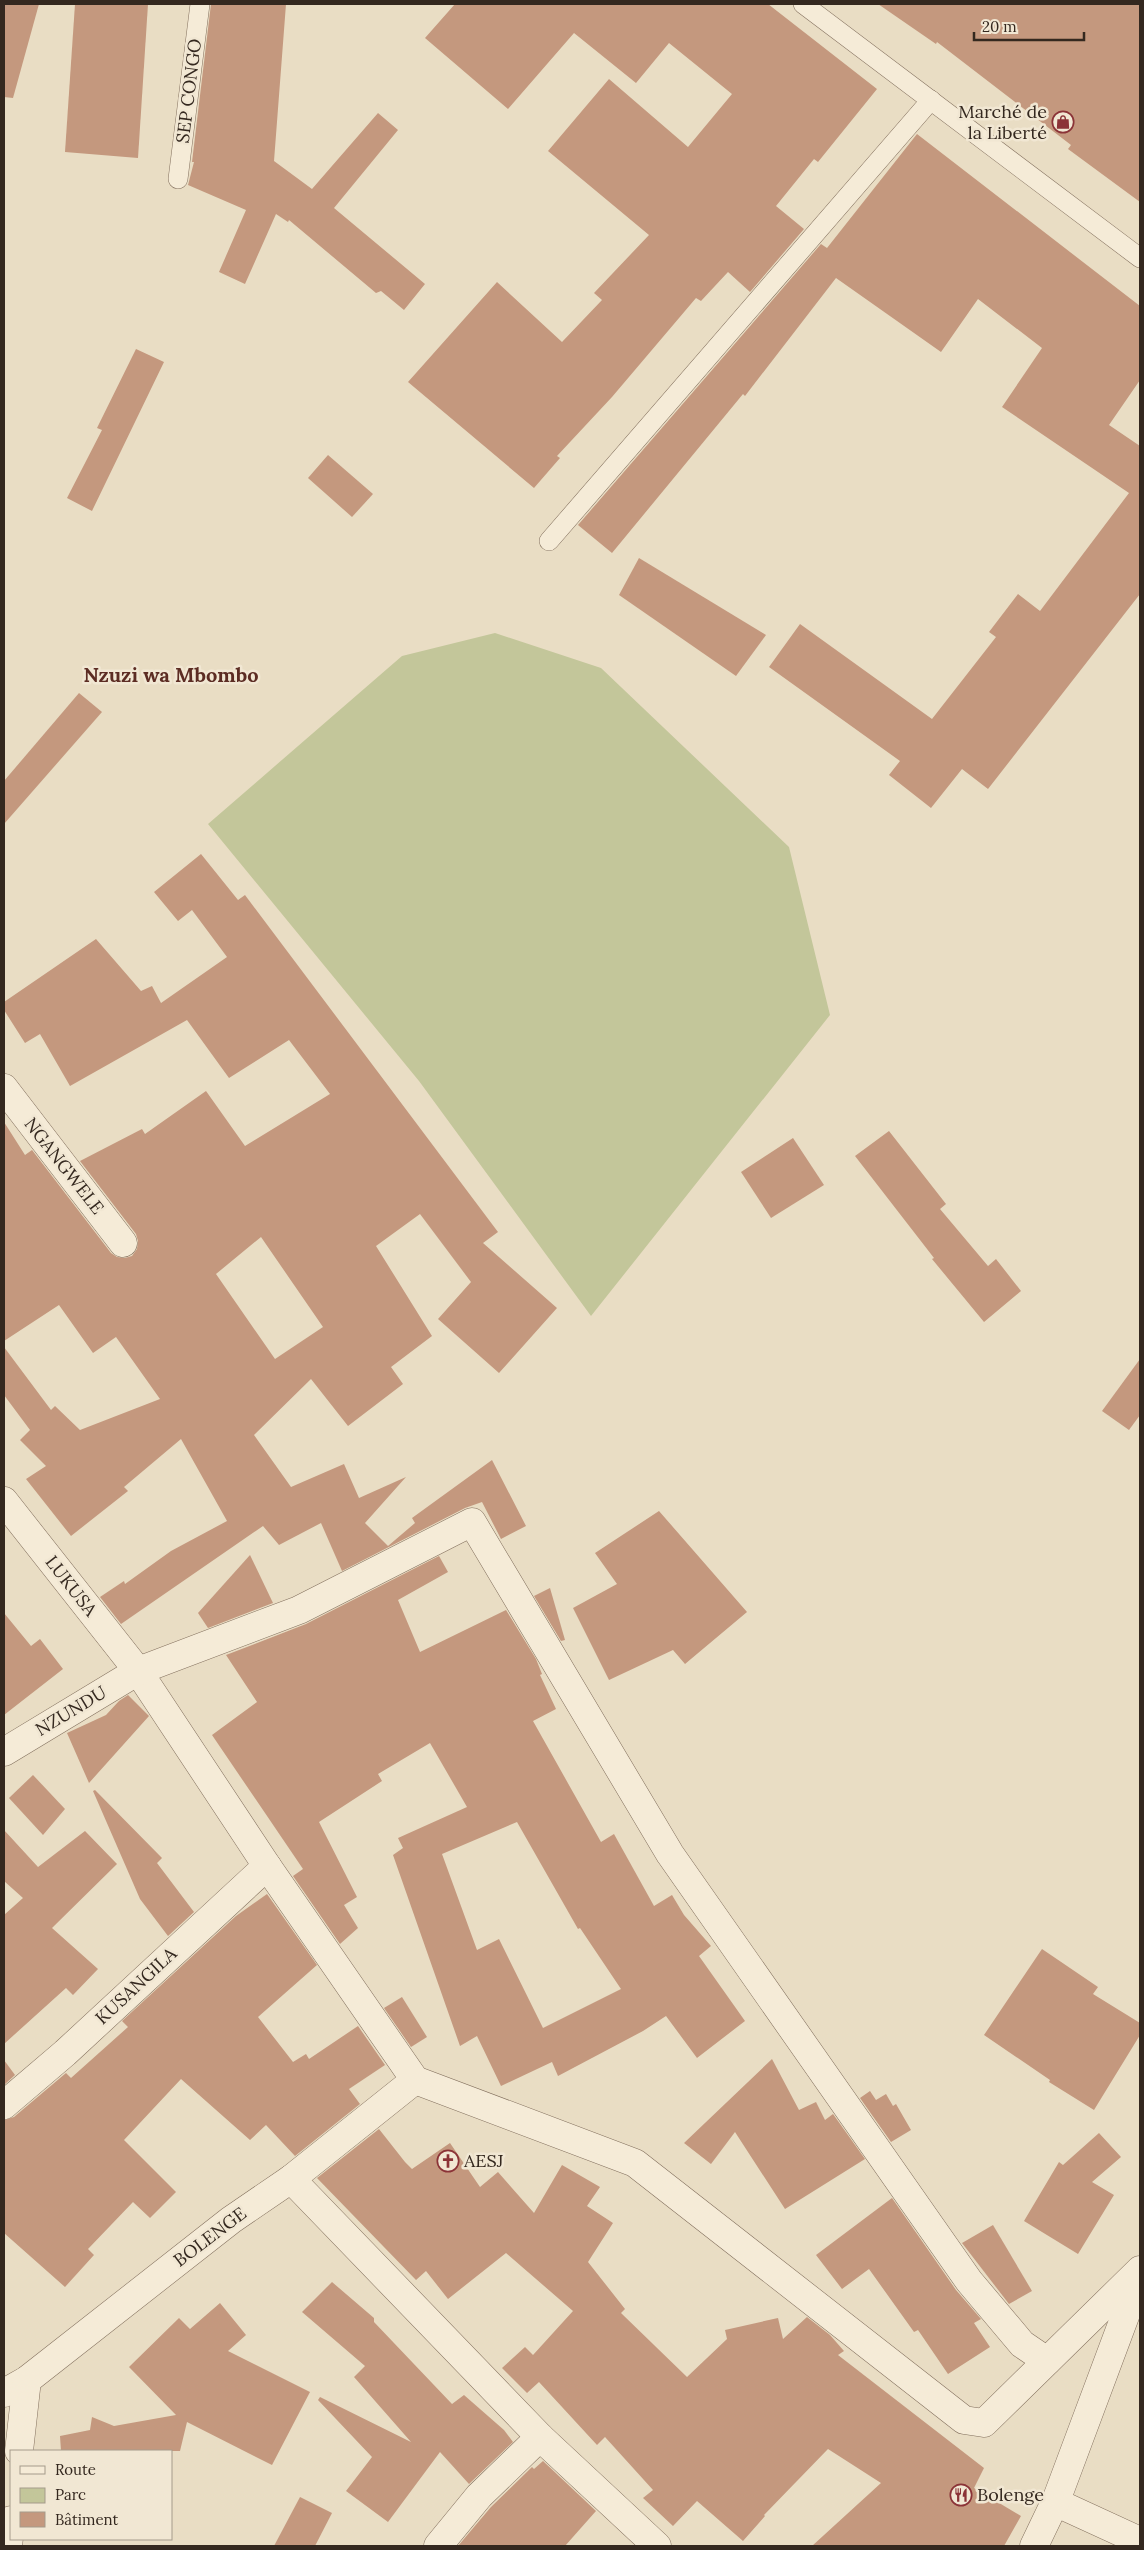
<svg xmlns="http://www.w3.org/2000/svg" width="1144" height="2550" viewBox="0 0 1144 2550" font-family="Lora,serif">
  <rect width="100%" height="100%" fill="#e9ddc4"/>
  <path fill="#c3c69a" d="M 495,633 L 601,668 L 789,847 L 830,1015 L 591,1316 L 419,1081 L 208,824 L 402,656 Z"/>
  <g fill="#c4987e" fill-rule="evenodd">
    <path d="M 4,4 L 39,4 L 13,98 L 4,97 Z"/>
    <path d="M 75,4 L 148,4 L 138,158 L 65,152 Z"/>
    <path d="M 211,4 L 286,4 L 274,161 L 312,189 L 378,113 L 398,130 L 334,208 L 425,284 L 404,310 L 381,291 L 376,293 L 289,220 L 288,222 L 276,214 L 245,284 L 219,272 L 246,210 L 188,185 L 194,162 L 192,162 Z"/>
    <path d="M 455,4 L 768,4 L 877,89 L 818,162 L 814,159 L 776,206 L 804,229 L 750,292 L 728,272 L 701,301 L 696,298 L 612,397 L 557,456 L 560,458 L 534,488 L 408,382 L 497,282 L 562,342 L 602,300 L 594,293 L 649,235 L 548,151 L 609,79 L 688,147 L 732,94 L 669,43 L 636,83 L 574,33 L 508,109 L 425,38 Z"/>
    <path d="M 878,4 L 1140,4 L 1140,202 L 1068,149 L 1071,145 L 937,42 L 936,44 Z"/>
    <path d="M 917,134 L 1140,306 L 1140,380 L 1109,425 L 1140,446 L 1140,594 L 988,789 L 962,769 L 931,808 L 889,775 L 900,761 L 769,667 L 800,624 L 932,719 L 996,637 L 989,632 L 1018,594 L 1040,611 L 1129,493 L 1002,407 L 1042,348 L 978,299 L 941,352 L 836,278 L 745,396 L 743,394 L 612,553 L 578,525 L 821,244 L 827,248 Z"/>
    <path d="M 136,349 L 164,362 L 92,511 L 67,498 L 102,430 L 97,428 Z"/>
    <path d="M 328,455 L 373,494 L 352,517 L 308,478 Z"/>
    <path d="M 639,558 L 766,635 L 736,676 L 619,595 Z"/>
    <path d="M 79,693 L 102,712 L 4,824 L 4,781 Z"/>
    <path d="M 201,854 L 238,900 L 245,895 L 498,1232 L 483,1243 L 557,1308 L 499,1373 L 438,1319 L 471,1282 L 420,1214 L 376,1246 L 432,1336 L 391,1367 L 403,1384 L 348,1426 L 311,1379 L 254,1435 L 291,1487 L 344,1464 L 359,1498 L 406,1477 L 365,1523 L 388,1546 L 415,1523 L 412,1518 L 492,1460 L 526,1526 L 501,1539 L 482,1502 L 465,1508 L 342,1571 L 321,1523 L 279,1545 L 263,1526 L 121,1624 L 100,1597 L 124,1581 L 125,1584 L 171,1551 L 227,1521 L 181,1439 L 124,1487 L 128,1491 L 71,1536 L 26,1479 L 46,1466 L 20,1440 L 30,1430 L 4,1395 L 4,1347 L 51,1410 L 55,1406 L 80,1430 L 160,1399 L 116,1337 L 93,1353 L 59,1305 L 4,1341 L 4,1122 L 25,1155 L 32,1150 L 111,1253 L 117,1257 L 125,1258 L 132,1256 L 137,1249 L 138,1241 L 136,1234 L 80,1161 L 142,1129 L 145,1134 L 206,1091 L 245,1146 L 330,1094 L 289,1040 L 229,1078 L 187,1020 L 70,1086 L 40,1034 L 25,1043 L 4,1010 L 4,1002 L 96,939 L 141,991 L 152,986 L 161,1003 L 227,957 L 192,910 L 178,921 L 154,892 ZM 261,1237 L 323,1327 L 275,1359 L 216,1274 Z"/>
    <path d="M 889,1131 L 946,1204 L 940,1209 L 988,1266 L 996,1259 L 1021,1291 L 984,1322 L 932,1259 L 934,1258 L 855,1156 Z"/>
    <path d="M 793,1138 L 824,1185 L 771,1218 L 741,1172 Z"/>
    <path d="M 1140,1359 L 1140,1415 L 1129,1430 L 1102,1411 Z"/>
    <path d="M 659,1511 L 747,1612 L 685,1664 L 673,1650 L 609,1680 L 573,1608 L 617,1584 L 595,1553 Z"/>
    <path d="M 250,1555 L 273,1603 L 208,1628 L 198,1613 Z"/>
    <path d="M 439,1556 L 448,1572 L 398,1600 L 420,1652 L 506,1610 L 536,1659 L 542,1674 L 540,1675 L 556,1709 L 533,1721 L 601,1842 L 614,1834 L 654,1906 L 672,1895 L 684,1915 L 711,1946 L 699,1956 L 745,2021 L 697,2058 L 666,2016 L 643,2031 L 558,2076 L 552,2062 L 501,2086 L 477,2036 L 460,2046 L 393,1855 L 403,1848 L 398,1838 L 467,1807 L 430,1743 L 378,1774 L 382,1781 L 319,1822 L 357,1897 L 344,1905 L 358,1928 L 340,1944 L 293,1876 L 303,1869 L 212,1735 L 257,1702 L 226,1655 L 306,1624 ZM 517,1822 L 578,1929 L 580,1928 L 621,1989 L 543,2028 L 499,1939 L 477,1950 L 442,1854 Z"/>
    <path d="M 550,1588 L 565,1640 L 561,1641 L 534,1596 Z"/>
    <path d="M 4,1613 L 31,1646 L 40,1639 L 63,1669 L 4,1715 Z"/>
    <path d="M 128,1695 L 149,1716 L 89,1783 L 67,1733 L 106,1715 L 119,1701 Z"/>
    <path d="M 33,1775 L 65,1809 L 43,1835 L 9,1798 Z"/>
    <path d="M 95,1790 L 162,1858 L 157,1863 L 194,1912 L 168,1936 L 140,1899 L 93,1791 Z"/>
    <path d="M 4,1830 L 38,1867 L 85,1831 L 117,1864 L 52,1928 L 98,1969 L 73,1995 L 66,1988 L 4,2044 L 4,1915 L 23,1898 L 4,1881 Z"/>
    <path d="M 267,1894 L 317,1965 L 258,2017 L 293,2062 L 306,2054 L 309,2059 L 358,2026 L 385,2065 L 349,2089 L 360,2104 L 295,2156 L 266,2125 L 250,2140 L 181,2079 L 124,2140 L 176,2192 L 150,2218 L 133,2202 L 88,2249 L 94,2255 L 65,2287 L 4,2233 L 4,2120 L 14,2117 L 66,2073 L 71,2078 L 128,2027 L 122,2021 L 236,1916 Z"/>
    <path d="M 1042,1949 L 1098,1987 L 1093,1994 L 1140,2023 L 1140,2035 L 1094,2110 L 1049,2082 L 1050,2080 L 984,2035 Z"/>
    <path d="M 402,1997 L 427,2037 L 411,2047 L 384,2008 Z"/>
    <path d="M 772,2059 L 799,2110 L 816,2102 L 825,2120 L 833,2114 L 865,2159 L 785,2209 L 735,2132 L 711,2164 L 684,2143 Z"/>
    <path d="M 4,2060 L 15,2075 L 4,2085 Z"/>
    <path d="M 870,2091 L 876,2100 L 886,2094 L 893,2106 L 896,2104 L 911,2130 L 891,2142 L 860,2098 Z"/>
    <path d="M 379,2129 L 405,2162 L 412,2169 L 450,2143 L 480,2187 L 498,2172 L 534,2213 L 562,2165 L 600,2187 L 587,2206 L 613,2223 L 588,2262 L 625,2309 L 621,2313 L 687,2377 L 727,2339 L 725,2330 L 778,2318 L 783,2339 L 807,2317 L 830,2335 L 844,2351 L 838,2355 L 984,2468 L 974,2488 L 1021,2516 L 1004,2546 L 812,2546 L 881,2483 L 828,2449 L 764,2515 L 765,2516 L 743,2541 L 697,2501 L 673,2526 L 643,2498 L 653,2490 L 605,2437 L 597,2445 L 539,2382 L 527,2393 L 502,2368 L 525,2347 L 533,2355 L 573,2311 L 506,2253 L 448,2299 L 426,2271 L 416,2280 L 317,2178 Z"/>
    <path d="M 1099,2133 L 1121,2157 L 1092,2182 L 1114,2195 L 1078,2254 L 1024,2221 L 1059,2162 L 1063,2165 Z"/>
    <path d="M 892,2198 L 956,2290 L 981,2319 L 974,2323 L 990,2347 L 948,2374 L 918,2330 L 914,2332 L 869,2269 L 842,2289 L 816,2255 Z"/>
    <path d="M 993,2225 L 1032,2291 L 1009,2304 L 962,2243 Z"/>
    <path d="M 332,2282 L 374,2318 L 374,2322 L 452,2404 L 464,2395 L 504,2430 L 513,2442 L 469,2484 L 440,2452 L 388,2522 L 346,2491 L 372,2457 L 318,2400 L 320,2397 L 411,2442 L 354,2377 L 365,2366 L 302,2312 Z"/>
    <path d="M 220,2303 L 246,2335 L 228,2351 L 310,2392 L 272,2465 L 187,2422 L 180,2451 L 61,2451 L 60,2436 L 90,2430 L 92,2417 L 114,2426 L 176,2415 L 129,2367 L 179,2318 L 190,2329 Z"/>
    <path d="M 543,2461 L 596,2511 L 565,2546 L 458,2546 L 491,2507 L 532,2467 L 534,2469 Z"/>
    <path d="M 300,2497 L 332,2513 L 315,2546 L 274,2546 Z"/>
  </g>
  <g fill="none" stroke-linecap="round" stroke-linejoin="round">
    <g stroke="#826f5d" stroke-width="20">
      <g id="lane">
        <path d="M 803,4 L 1140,258"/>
        <path d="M 178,179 L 200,4"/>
        <path d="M 549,541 L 931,100"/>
      </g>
    </g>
    <g stroke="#826f5d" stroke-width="29">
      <g id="street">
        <path d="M 4,1088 L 123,1243"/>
        <path d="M 4,1501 L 138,1671 L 267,1866 L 415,2080 L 635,2163 L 964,2420 L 984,2423 L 1140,2270"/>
        <path d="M 4,1752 L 138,1671 L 299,1610 L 472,1522 L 670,1854 L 969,2281 L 1022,2344 L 1047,2361"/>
        <path d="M 4,2105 L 65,2053 L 267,1866"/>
        <path d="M 291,2179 L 540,2437 L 657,2546"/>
        <path d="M 4,2393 L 27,2380 L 231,2220 L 291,2179 L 415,2080"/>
        <path d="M 19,2451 L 27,2380"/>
        <path d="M 1055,2502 L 1140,2541"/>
        <path d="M 8,2546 L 11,2520"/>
        <path d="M 438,2546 L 479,2496 L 540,2437"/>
        <path d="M 1034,2546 L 1057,2498 L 1140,2276"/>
      </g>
    </g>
    <use href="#lane" stroke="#f5ebd7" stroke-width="19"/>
    <use href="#street" stroke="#f5ebd7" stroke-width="28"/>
  </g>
  <defs>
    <g id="shop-ring" transform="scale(1.125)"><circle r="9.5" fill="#f1e7d3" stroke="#8b3337" stroke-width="1.5"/><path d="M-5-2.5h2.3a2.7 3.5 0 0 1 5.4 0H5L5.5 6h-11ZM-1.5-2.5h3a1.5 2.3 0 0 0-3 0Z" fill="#8b3337"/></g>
    <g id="church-ring" transform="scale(1.125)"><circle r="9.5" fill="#f1e7d3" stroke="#8b3337" stroke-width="1.5"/><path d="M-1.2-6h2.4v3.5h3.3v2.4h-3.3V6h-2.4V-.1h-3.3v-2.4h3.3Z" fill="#8b3337"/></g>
    <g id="restaurant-ring" transform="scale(1.125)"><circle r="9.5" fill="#f1e7d3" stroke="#8b3337" stroke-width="1.5"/><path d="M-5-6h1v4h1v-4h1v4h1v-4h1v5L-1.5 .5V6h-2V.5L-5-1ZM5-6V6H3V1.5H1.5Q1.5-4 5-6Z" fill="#8b3337"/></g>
  </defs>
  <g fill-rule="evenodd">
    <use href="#shop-ring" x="1063" y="122"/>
    <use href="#church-ring" x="448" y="2161"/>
    <use href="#restaurant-ring" x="961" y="2495"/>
  </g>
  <g text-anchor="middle" stroke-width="5" stroke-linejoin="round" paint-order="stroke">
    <g font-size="18" fill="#34281f" stroke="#f1e7d3">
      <text transform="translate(189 91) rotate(-83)" y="6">SEP CONGO</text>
      <text transform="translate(64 1166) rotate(52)" y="6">NGANGWELE</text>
      <text transform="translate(71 1586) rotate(52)" y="6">LUKUSA</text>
      <text transform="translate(71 1711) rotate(-31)" y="6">NZUNDU</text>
      <text transform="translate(136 1986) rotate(-43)" y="6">KUSANGILA</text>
      <text transform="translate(210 2237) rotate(-37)" y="6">BOLENGE</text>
    </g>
    <g font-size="18" fill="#34281f" stroke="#f1e7d3" text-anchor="start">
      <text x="1047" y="118" text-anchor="end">Marché de<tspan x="1047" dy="21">la Liberté</tspan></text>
      <text x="464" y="2167">AESJ</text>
      <text x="977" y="2501">Bolenge</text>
    </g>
    <g font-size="20" font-weight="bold" fill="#5c2c23" stroke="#f1e7d3">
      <text x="171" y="682">Nzuzi wa Mbombo</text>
    </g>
  </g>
  <rect width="1144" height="2550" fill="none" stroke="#34281f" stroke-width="10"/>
  <rect x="10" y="2450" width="162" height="90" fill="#f1e7d3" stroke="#a59b8b"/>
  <rect x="20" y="2466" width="25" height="8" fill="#f5ebd7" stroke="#a59b8b"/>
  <text x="55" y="2475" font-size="15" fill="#34281f">Route</text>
  <rect x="20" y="2488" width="25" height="15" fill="#c3c69a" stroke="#a59b8b"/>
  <text x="55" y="2500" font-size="15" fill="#34281f">Parc</text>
  <rect x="20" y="2512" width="25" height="15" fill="#c4987e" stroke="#a59b8b"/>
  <text x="55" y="2525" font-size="15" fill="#34281f">Bâtiment</text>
  <path d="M974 32v8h110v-8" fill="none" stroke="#34281f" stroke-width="2.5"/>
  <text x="982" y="32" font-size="15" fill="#34281f" stroke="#f1e7d3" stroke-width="4" paint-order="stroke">20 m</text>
</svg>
